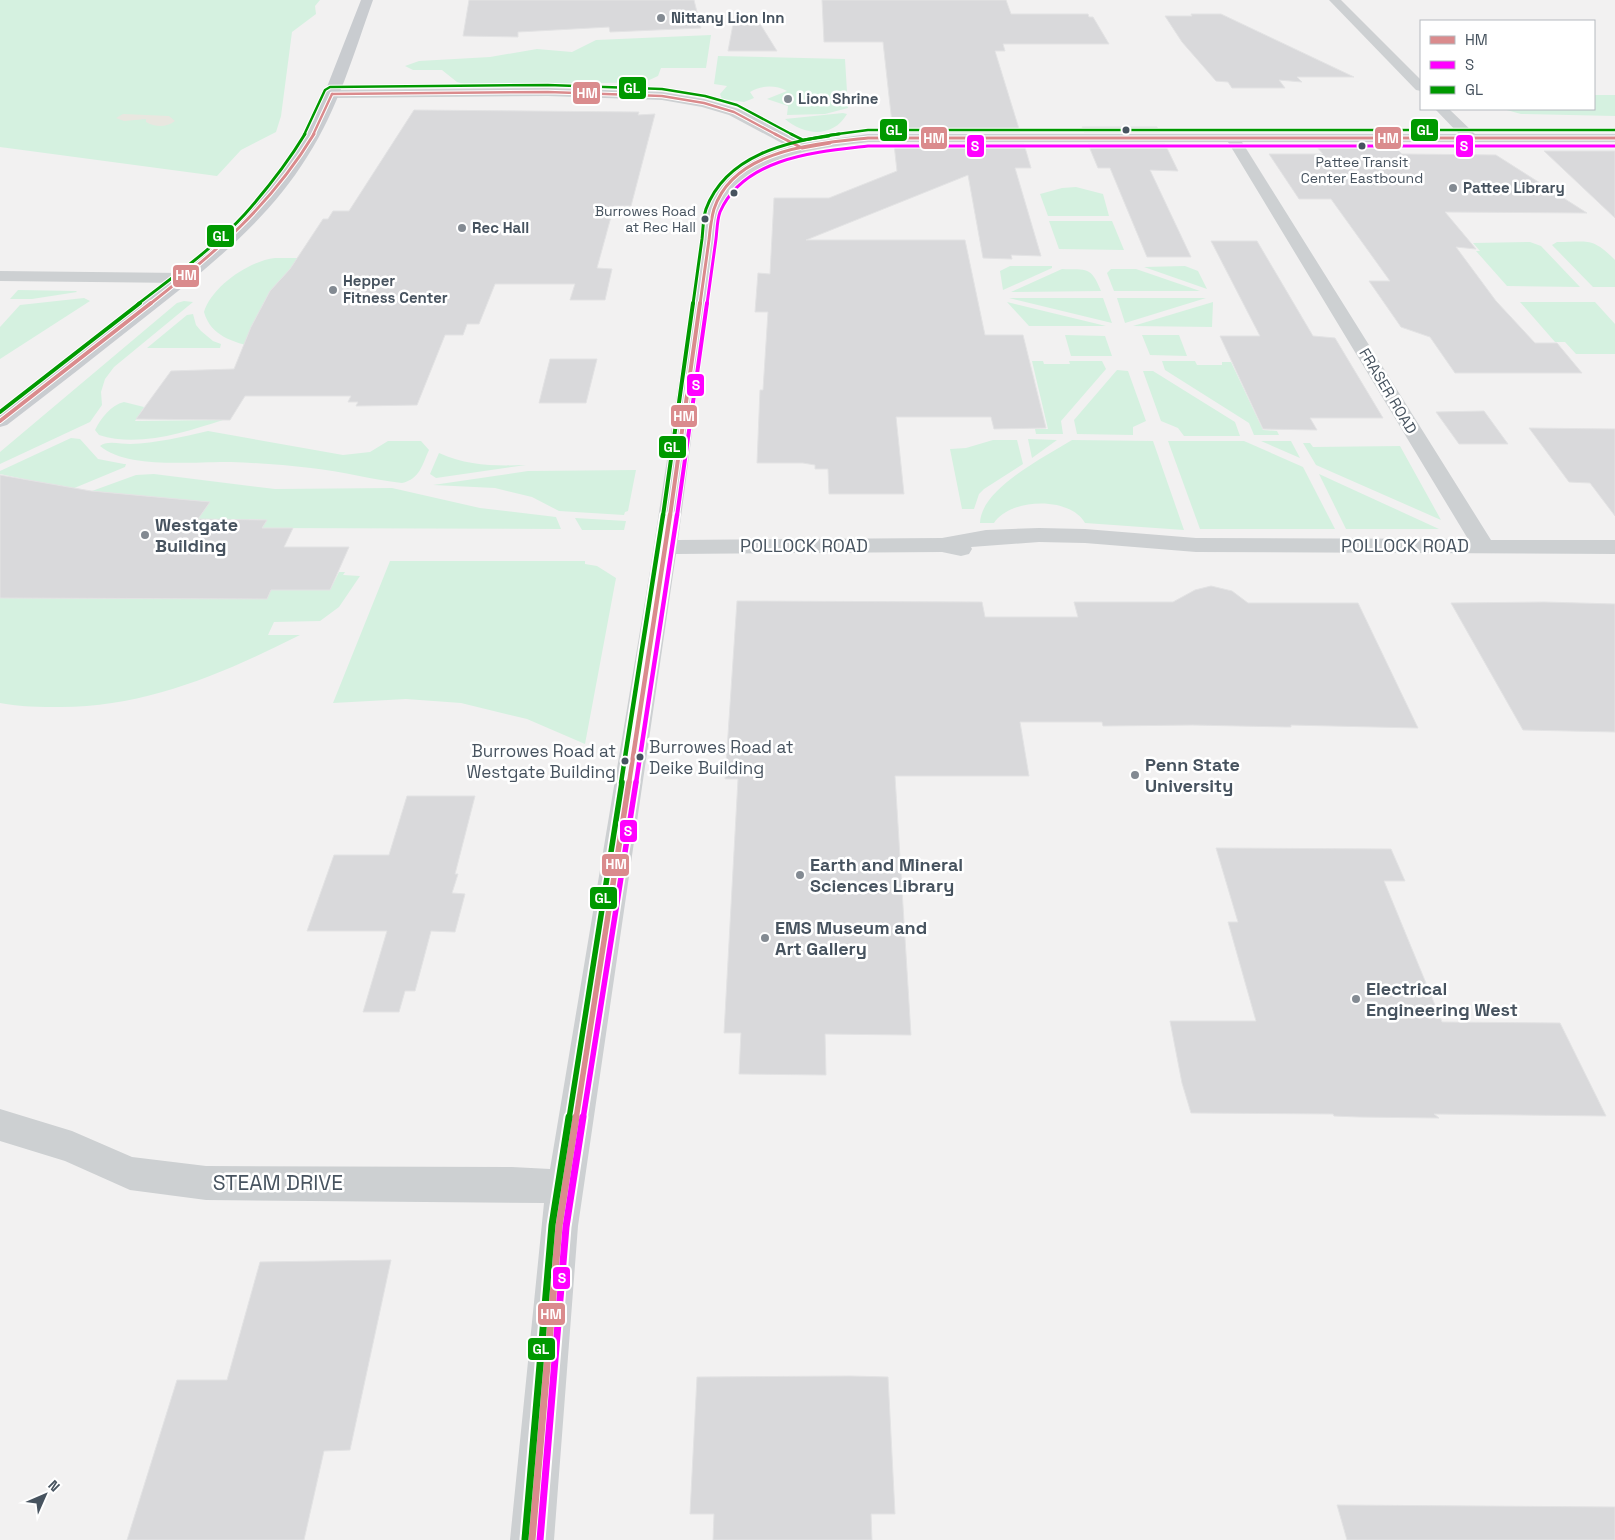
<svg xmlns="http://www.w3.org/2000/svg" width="1615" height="1540" viewBox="0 0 1615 1540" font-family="'Space Grotesk',sans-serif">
  <rect width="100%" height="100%" fill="#f2f1f1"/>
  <g fill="#d5f1e0">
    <path d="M 0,0 L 320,0 L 315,6 L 316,14 L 292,32 L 281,116 L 276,132 L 241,150 L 217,176 L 0,147 Z"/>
    <path d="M 711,35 L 706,68 L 661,68 L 658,76 L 645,82 L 471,86 L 457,82 L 442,70 L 413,70 L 405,66 L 419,61 L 490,57 L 537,49 L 572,52 L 596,40 Z"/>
    <path d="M 718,56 L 845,59 L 848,108 L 825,114 L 787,115 L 788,106 L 767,99 L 787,91 C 776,85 761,85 750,92 L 754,98 L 744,102 L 722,99 L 720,94 L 727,86 L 714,84 Z"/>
    <path d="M 1594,95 L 1615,95 L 1615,116 L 1521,114 L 1503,109 L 1594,109 Z"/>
    <path d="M 843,113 L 847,114 C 833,138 805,136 785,119 Z"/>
    <path d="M 1076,187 L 1103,194 L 1109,216 L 1048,216 L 1040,194 L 1062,188 Z"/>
    <path d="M 1049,221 L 1112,221 L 1124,250 L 1059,249 Z"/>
    <path d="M 1530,242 L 1541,246 L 1580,287 L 1507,286 L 1476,251 L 1480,251 L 1473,243 Z"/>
    <path d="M 1557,242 C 1589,242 1592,237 1615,260 L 1615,287 L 1593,287 L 1552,245 Z"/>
    <path d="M 275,258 L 313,258 L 294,269 L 290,269 L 270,291 L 246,339 L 257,348 C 234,342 211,337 204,312 C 212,286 249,261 275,258 Z"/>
    <path d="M 1010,266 L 1052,266 L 1052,268 L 1003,290 L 1000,271 Z"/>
    <path d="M 1185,266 L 1198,271 L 1207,289 L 1144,267 Z"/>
    <path d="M 1062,269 C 1087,270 1091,266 1101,291 L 1011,292 Z"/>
    <path d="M 1111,269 L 1136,269 L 1200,291 L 1114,291 L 1107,273 Z"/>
    <path d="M 18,290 L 76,291 L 77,292 L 32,299 L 10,299 Z"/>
    <path d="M 84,298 L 90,301 L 0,359 L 0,327 L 20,305 Z"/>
    <path d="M 1009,298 L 1103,298 L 1112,323 Z"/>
    <path d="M 1117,298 L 1206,298 L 1125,323 Z"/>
    <path d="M 184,301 L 193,302 L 114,367 L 105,379 L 101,392 L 102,405 L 90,422 L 0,464 L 0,452 L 177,303 Z"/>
    <path d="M 1007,302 L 1106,326 L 1029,326 Z"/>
    <path d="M 1213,302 L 1212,327 L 1133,326 Z"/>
    <path d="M 1520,302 L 1595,302 L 1615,324 L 1615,354 L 1576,354 L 1565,342 L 1555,342 Z"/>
    <path d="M 193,314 L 196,325 L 201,331 L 213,341 L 221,344 L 220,348 L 147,348 L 187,315 Z"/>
    <path d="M 1065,335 L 1105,336 L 1112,356 L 1071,356 Z"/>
    <path d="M 1142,335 L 1179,335 L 1187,356 L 1150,355 Z"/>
    <path d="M 1032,361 L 1043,361 L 1044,364 L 1070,364 L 1069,361 L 1102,361 L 1106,369 L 1061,421 L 1063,434 L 1036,434 L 1035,429 L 1048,429 Z"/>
    <path d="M 1162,361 L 1195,361 L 1197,365 L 1222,365 L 1222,362 L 1231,362 L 1263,430 L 1277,431 L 1279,435 L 1254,435 L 1249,423 L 1165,370 Z"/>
    <path d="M 1117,370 L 1128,371 L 1146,421 L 1133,427 L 1133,435 L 1077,434 L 1074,420 Z"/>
    <path d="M 1153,371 L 1235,422 L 1240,436 L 1184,436 L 1178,428 L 1161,421 L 1143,371 Z"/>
    <path d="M 124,402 L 144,407 L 135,421 L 223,420 C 185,432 139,448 99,435 L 95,430 C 101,418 111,405 124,402 Z"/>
    <path d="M 208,431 L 343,455 L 370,452 L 388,441 L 421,441 L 429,450 C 422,465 420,479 402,483 C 372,480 342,471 311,468 C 285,465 258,463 231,462 C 196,461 128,470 100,446 C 106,440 121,444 130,444 C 156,443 182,437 208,431 Z"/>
    <path d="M 71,438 L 80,439 L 98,459 L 124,464 L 126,464 L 125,467 L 72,489 L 0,474 L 0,471 Z"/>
    <path d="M 1028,439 L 1057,440 L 1032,458 Z"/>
    <path d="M 993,440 L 1017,440 L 1023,464 L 984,489 L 979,494 L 974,509 L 962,509 L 950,449 L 966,448 Z"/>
    <path d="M 1072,440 L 1153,441 L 1184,530 L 1085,523 C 1070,496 1010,498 994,523 L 980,523 C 981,488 1045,457 1072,440 Z"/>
    <path d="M 1168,441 L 1244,441 L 1303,467 L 1335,529 L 1200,529 Z"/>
    <path d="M 1261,441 L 1291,441 L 1300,458 Z"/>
    <path d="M 1303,443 L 1310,443 L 1313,447 L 1400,446 L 1441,520 L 1316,465 Z"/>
    <path d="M 439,453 C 468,466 495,466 526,465 L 436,478 L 430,474 Z"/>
    <path d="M 636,470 L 628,511 L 625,512 L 624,515 L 559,511 L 532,497 L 495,488 L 433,485 L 528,471 Z"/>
    <path d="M 154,474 L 275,489 L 392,488 L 480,508 L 556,517 L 561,529 L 262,528 L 266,520 L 249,519 L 244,528 L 193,526 L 210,502 L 92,491 L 136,475 Z"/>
    <path d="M 1319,474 L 1439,529 L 1346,529 Z"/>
    <path d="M 575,518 L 626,521 L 624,530 L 582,530 Z"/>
    <path d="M 390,561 L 585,561 L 585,564 L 597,566 L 616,578 L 585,744 L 527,719 L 461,703 L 406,699 L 333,703 Z"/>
    <path d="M 339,572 L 345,572 L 343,575 L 360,576 L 339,607 L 320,621 L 274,622 L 268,635 L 300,635 C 224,673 147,707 61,707 C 40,707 20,707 0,703 L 0,598 L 267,599 L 271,590 L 330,590 Z"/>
  </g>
  <path fill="#e9e7e0" d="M 123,114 L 169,116 L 175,121 C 166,128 155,127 146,122 L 146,119 L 124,121 L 116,118 Z"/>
  <g fill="#d9d9db" stroke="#e3e3e4">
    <path d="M 469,0 L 694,0 L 701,28 L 610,32 L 609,27 L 518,32 L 518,37 L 463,36 Z"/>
    <path d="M 822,0 L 1006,0 L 1011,14 L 1088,14 L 1089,17 L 1093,17 L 1109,44 L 1003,44 L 1005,51 L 995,51 L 1020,132 L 893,132 L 883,42 L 824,42 Z"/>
    <path d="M 1191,14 L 1221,14 L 1354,77 L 1297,77 L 1302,82 L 1279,80 L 1285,88 L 1232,88 L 1228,82 L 1216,81 L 1182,42 L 1165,16 L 1192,16 Z"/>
    <path d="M 734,19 L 759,22 L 777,51 L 728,51 Z"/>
    <path d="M 414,110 L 639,112 L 638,115 L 655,114 L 631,206 L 614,206 L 597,268 L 612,269 L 605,300 L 570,300 L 575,284 L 495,284 L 479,324 L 467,324 L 463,335 L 445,335 L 417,405 L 356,406 L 358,402 L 348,402 L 351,396 L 245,396 L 230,420 L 136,419 L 171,371 L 234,369 L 251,327 L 270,291 L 290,269 L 323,219 L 328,219 L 333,211 L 349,211 Z"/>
    <path d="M 1082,127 L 1157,127 L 1160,132 L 1084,132 Z"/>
    <path d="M 894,144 L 1024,144 L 1031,168 L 1015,168 L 1041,256 L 1011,255 L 1012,259 L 983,258 L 968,175 L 806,240 L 965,240 L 985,335 L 1023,335 L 1046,428 L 994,429 L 991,417 L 896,417 L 904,494 L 829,494 L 828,469 L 815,469 L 815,465 L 803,463 L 757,463 L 760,390 L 763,390 L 768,312 L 755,312 L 758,273 L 770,274 L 774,198 L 829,198 L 897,171 Z"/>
    <path d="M 1088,144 L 1165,144 L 1178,171 L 1150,170 L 1191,257 L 1147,257 L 1110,168 L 1098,168 Z"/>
    <path d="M 1316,146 L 1394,146 L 1402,154 L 1496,155 L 1587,213 L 1445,212 L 1476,249 L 1456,247 L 1496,301 L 1535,343 L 1557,343 L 1582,373 L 1455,373 L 1430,337 L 1401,327 L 1369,281 L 1390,281 L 1331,199 L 1299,199 L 1269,154 L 1323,154 Z"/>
    <path d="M 1544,151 L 1615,151 L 1615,218 Z"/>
    <path d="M 1211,241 L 1257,241 L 1313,336 L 1335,338 L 1383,418 L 1310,418 L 1317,430 L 1263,429 L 1220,336 L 1260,336 Z"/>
    <path d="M 550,359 L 597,359 L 586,403 L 539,403 Z"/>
    <path d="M 1484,411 L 1508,444 L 1459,444 L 1436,412 Z"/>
    <path d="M 1529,428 L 1615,429 L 1615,516 L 1590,483 L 1569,482 Z"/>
    <path d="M 0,475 L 91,491 L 210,502 L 198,519 L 267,520 L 262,528 L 293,528 L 284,547 L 349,547 L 330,590 L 271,590 L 267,599 L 0,598 Z"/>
    <path d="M 1211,586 L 1232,591 L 1248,603 L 1358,603 L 1418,728 L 1291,725 L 1291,727 L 1287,727 L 1192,725 L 1103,726 L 1102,722 L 1020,722 L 1029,776 L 895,776 L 911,1035 L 825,1034 L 826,1075 L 739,1074 L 741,1033 L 724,1033 L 738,779 L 725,779 L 737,601 L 982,602 L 985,617 L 1078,617 L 1074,602 L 1173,602 L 1195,590 Z"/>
    <path d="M 1544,602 L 1615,604 L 1615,732 L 1523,730 L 1451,603 Z"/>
    <path d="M 407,796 L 475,796 L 455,874 L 458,874 L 452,893 L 465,894 L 455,932 L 431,931 L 415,991 L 405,991 L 399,1012 L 363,1012 L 387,931 L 307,931 L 334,855 L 389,855 Z"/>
    <path d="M 1216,848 L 1391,849 L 1405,881 L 1384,881 L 1442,1022 L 1560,1023 L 1606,1116 L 1434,1114 L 1439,1118 L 1359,1117 L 1334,1116 L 1333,1114 L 1191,1113 L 1182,1083 L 1170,1021 L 1256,1021 L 1228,922 L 1238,922 Z"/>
    <path d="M 391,1260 L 350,1450 L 324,1451 L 304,1540 L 127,1540 L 177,1380 L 227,1380 L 260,1262 Z"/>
    <path d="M 850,1376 L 888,1377 L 895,1514 L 871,1514 L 872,1540 L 713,1540 L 714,1514 L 690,1514 L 697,1377 Z"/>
    <path d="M 1337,1505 L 1615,1507 L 1615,1540 L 1347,1540 Z"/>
  </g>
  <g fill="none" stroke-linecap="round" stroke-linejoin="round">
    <g fill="#cdd0d2" fill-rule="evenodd">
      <path d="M 1329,0 L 1341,0 L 1421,80 L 1421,91 L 1416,90 Z"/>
      <path d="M 548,88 L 662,92 L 704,99 L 739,109 L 804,143 L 868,134 L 1459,134 L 1435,109 L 1449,109 L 1475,134 L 1615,134 L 1615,142 L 1242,142 L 1491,540 L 1615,540 L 1615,554 L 1196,552 L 1085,543 L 1039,542 L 971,547 L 972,549 L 969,554 L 961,556 L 942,552 L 676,554 L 578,1226 L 554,1540 L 510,1540 L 544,1203 L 206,1200 L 130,1190 L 65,1161 L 0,1141 L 0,1109 L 72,1131 L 132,1157 L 206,1166 L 512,1167 L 550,1169 L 650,571 L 705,211 C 725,172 748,158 789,147 L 729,115 L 702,107 L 662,100 L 548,96 L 332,98 L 325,94 L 332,90 ZM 868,142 L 1228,142 L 1468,539 L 1196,538 L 1085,529 L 1039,528 L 986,530 L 942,538 L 678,540 L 721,211 C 750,153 810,150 868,142 Z"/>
      <path d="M 0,271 L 183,273 L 189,274 L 192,278 L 189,282 L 183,283 L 0,281 Z"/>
    </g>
    <path fill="#c9ccd0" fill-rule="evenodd" d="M 361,0 L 373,0 C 354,53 338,109 307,157 C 266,223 205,270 144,318 C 98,354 53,390 7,425 L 0,427 L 0,411 L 199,257 L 260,199 L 293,156 L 314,120 Z"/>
    <g stroke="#fff" stroke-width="4.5">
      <g id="bus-1-far5">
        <path d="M 332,94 L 548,92 L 662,96 L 704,103 L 734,112 L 777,135"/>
        <path d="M 313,135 L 332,94"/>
      </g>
    </g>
    <g stroke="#fff" stroke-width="5">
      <g id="bus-1-far4">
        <path d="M 775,134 L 802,148 L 830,143"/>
        <path d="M 150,304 C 216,252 270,206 314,134"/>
        <path d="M 700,304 C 703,282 706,261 709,240 C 710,230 711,219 714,209 C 734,149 815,144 868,138 L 1615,138"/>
      </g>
    </g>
    <g stroke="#fff" stroke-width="6">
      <g id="bus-1-far3">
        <path d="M 0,421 L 151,303"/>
        <path d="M 670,516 L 700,303"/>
      </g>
    </g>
    <g stroke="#fff" stroke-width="8">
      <path id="bus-1-far2" d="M 629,783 L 670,515"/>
    </g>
    <g stroke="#fff" stroke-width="9">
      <path id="bus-1-far1" d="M 576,1119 L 629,782"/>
    </g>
    <g stroke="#fff" stroke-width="11">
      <path id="bus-1" d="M 532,1540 L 559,1226 L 576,1117"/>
    </g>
    <g stroke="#fff" stroke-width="5">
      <path id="bus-2-far4" d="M 707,304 C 710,282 713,261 716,239 C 717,231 717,220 720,212 C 744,157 817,152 868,146 L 1615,146"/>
    </g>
    <g stroke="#fff" stroke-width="6">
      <path id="bus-2-far3" d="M 677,516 L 707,303"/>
    </g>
    <g stroke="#fff" stroke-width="8">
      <path id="bus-2-far2" d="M 636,783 L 677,515"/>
    </g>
    <g stroke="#fff" stroke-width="9">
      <path id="bus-2-far1" d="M 583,1119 L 636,782"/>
    </g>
    <g stroke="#fff" stroke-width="11">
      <path id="bus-2" d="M 540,1540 L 566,1227 L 583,1117"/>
    </g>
    <g stroke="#fff" stroke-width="4.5">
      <g id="bus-3-far5">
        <path d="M 304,135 L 325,90 L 330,87 L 548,85 L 662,89 L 705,96 L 737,105 L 793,135"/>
        <path d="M 830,135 L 868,130 L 1615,130"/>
      </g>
    </g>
    <g stroke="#fff" stroke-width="5">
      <g id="bus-3-far4">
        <path d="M 791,134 L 803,140 L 829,136"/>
        <path d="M 138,304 C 174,276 214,248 245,214 C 267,189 288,162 305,134"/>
        <path d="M 693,304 C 696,282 699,261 702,239 C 703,230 703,218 706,209 C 726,155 788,141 839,134"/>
      </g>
    </g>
    <g stroke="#fff" stroke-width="6">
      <g id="bus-3-far3">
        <path d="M 0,412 L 140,303"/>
        <path d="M 663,516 L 693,303"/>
      </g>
    </g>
    <g stroke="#fff" stroke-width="8">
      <path id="bus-3-far2" d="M 621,783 L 663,515"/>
    </g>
    <g stroke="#fff" stroke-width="9">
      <path id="bus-3-far1" d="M 569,1119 L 622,782"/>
    </g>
    <g stroke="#fff" stroke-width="11">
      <path id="bus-3" d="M 525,1539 L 552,1225 L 569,1117"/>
    </g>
    <use href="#bus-1-far5" stroke="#da8b8d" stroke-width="2.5"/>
    <use href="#bus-1-far4" stroke="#da8b8d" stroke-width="3"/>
    <use href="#bus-1-far3" stroke="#da8b8d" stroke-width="4"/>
    <use href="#bus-1-far2" stroke="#da8b8d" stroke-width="4.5"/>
    <use href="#bus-1-far1" stroke="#da8b8d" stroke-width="5.5"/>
    <use href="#bus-1" stroke="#da8b8d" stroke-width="7"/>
    <use href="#bus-2-far4" stroke="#f0f" stroke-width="3"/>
    <use href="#bus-2-far3" stroke="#f0f" stroke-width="4"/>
    <use href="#bus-2-far2" stroke="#f0f" stroke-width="4.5"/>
    <use href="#bus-2-far1" stroke="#f0f" stroke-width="5.5"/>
    <use href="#bus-2" stroke="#f0f" stroke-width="7"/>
    <use href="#bus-3-far5" stroke="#090" stroke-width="2.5"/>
    <use href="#bus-3-far4" stroke="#090" stroke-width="3"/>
    <use href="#bus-3-far3" stroke="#090" stroke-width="4"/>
    <use href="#bus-3-far2" stroke="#090" stroke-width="4.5"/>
    <use href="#bus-3-far1" stroke="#090" stroke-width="5.5"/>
    <use href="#bus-3" stroke="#090" stroke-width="7"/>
  </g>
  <g fill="#838a92" stroke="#fff" stroke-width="2">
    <circle cx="661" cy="18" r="5"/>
    <circle cx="788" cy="99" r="5"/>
    <circle cx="1453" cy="188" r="5"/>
    <circle cx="462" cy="228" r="5"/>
    <circle cx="333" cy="290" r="5"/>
    <circle cx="145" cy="535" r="5"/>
    <circle cx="1135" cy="775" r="5"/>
    <circle cx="800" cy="875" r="5"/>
    <circle cx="765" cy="938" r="5"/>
    <circle cx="1356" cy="999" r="5"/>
  </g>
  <g fill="#47535f" stroke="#fff" stroke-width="2">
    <circle cx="1126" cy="130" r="4.5"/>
    <circle cx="1362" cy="146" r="4.5"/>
    <circle cx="734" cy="193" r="4.5"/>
    <circle cx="705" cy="219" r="4.5"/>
    <circle cx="640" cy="757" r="4.5"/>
    <circle cx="625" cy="761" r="4.5"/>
  </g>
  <g text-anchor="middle" stroke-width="5" stroke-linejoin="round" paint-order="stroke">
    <g font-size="14" fill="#47535f" stroke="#fff">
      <text x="1362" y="167">Pattee Transit<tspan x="1362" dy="16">Center Eastbound</tspan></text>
      <text x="696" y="216" text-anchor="end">Burrowes Road<tspan x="696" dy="16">at Rec Hall</tspan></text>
    </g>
    <g font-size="15" font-weight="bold" fill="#47535f" stroke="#fff" text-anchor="start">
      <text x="671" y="23">Nittany Lion Inn</text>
      <text x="798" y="104">Lion Shrine</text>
      <text x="1463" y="193">Pattee Library</text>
      <text x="472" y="233">Rec Hall</text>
      <text x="343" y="286">Hepper<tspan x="343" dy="17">Fitness Center</tspan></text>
    </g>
    <g font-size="15" fill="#47535f" stroke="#fff">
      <text transform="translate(1388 391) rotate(59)" y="5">FRASER ROAD</text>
    </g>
    <g font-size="17" fill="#47535f" stroke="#fff" text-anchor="start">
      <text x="649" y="753">Burrowes Road at<tspan x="649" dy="21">Deike Building</tspan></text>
      <text x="616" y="757" text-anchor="end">Burrowes Road at<tspan x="616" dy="21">Westgate Building</tspan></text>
    </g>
    <g font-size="18" font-weight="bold" fill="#47535f" stroke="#fff" text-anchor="start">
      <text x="155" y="531">Westgate<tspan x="155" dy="21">Building</tspan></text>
      <text x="1145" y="771">Penn State<tspan x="1145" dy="21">University</tspan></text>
      <text x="810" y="871">Earth and Mineral<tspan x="810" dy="21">Sciences Library</tspan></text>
      <text x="775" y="934">EMS Museum and<tspan x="775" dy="21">Art Gallery</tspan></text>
      <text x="1366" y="995">Electrical<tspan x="1366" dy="21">Engineering West</tspan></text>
    </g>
    <g font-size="18" fill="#47535f" stroke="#fff">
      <text x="804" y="552">POLLOCK ROAD</text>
      <text x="1405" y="552">POLLOCK ROAD</text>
    </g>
    <g font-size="21" fill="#47535f" stroke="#fff">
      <text x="278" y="1190">STEAM DRIVE</text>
    </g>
  </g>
  <g stroke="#fff" stroke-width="2">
    <rect x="618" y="76" width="29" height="24" rx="5" fill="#090"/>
    <rect x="572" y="81" width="29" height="24" rx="5" fill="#da8b8d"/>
    <rect x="879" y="118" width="29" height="24" rx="5" fill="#090"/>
    <rect x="1410" y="118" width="29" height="24" rx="5" fill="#090"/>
    <rect x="920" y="126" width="28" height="24" rx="5" fill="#da8b8d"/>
    <rect x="1374" y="126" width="28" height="24" rx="5" fill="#da8b8d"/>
    <rect x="966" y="134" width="19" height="24" rx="5" fill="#f0f"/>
    <rect x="1455" y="134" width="19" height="24" rx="5" fill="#f0f"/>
    <rect x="206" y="224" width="29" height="24" rx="5" fill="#090"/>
    <rect x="172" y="264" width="28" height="24" rx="5" fill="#da8b8d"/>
    <rect x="686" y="373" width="19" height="24" rx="5" fill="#f0f"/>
    <rect x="670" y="404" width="28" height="24" rx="5" fill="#da8b8d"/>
    <rect x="658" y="435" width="29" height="24" rx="5" fill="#090"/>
    <rect x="619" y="819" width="19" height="24" rx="5" fill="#f0f"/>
    <rect x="601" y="853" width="29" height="24" rx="5" fill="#da8b8d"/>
    <rect x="589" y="886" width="29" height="24" rx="5" fill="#090"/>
    <rect x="552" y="1266" width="19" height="24" rx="5" fill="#f0f"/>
    <rect x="537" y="1302" width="29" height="24" rx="5" fill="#da8b8d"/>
    <rect x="527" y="1337" width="29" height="24" rx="5" fill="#090"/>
  </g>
  <g font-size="14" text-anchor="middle" font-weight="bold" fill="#fff">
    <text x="632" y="93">GL</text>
    <text x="587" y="98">HM</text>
    <text x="894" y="135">GL</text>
    <text x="1425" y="135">GL</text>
    <text x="934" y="143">HM</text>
    <text x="1388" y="143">HM</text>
    <text x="975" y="151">S</text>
    <text x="1464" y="151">S</text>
    <text x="221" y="241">GL</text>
    <text x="186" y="280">HM</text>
    <text x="696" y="390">S</text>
    <text x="684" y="421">HM</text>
    <text x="672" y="452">GL</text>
    <text x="628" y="836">S</text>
    <text x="616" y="869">HM</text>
    <text x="603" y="903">GL</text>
    <text x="562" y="1283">S</text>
    <text x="551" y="1319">HM</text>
    <text x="541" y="1354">GL</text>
  </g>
  <rect x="1420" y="20" width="175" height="90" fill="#ffffff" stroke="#b5babf"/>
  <rect x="1430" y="36" width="25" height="8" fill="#da8b8d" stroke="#b5babf"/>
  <text x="1465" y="45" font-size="15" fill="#47535f">HM</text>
  <rect x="1430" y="61" width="25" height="8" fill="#ff00ff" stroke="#b5babf"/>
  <text x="1465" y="70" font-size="15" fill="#47535f">S</text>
  <rect x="1430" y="86" width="25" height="8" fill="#009900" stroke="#b5babf"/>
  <text x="1465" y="95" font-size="15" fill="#47535f">GL</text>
  <g transform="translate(45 1495) rotate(45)" stroke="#ffffff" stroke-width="4" paint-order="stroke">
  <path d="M0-4L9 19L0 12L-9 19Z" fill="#47535f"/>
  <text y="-8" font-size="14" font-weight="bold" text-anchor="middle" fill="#47535f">N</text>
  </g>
</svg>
